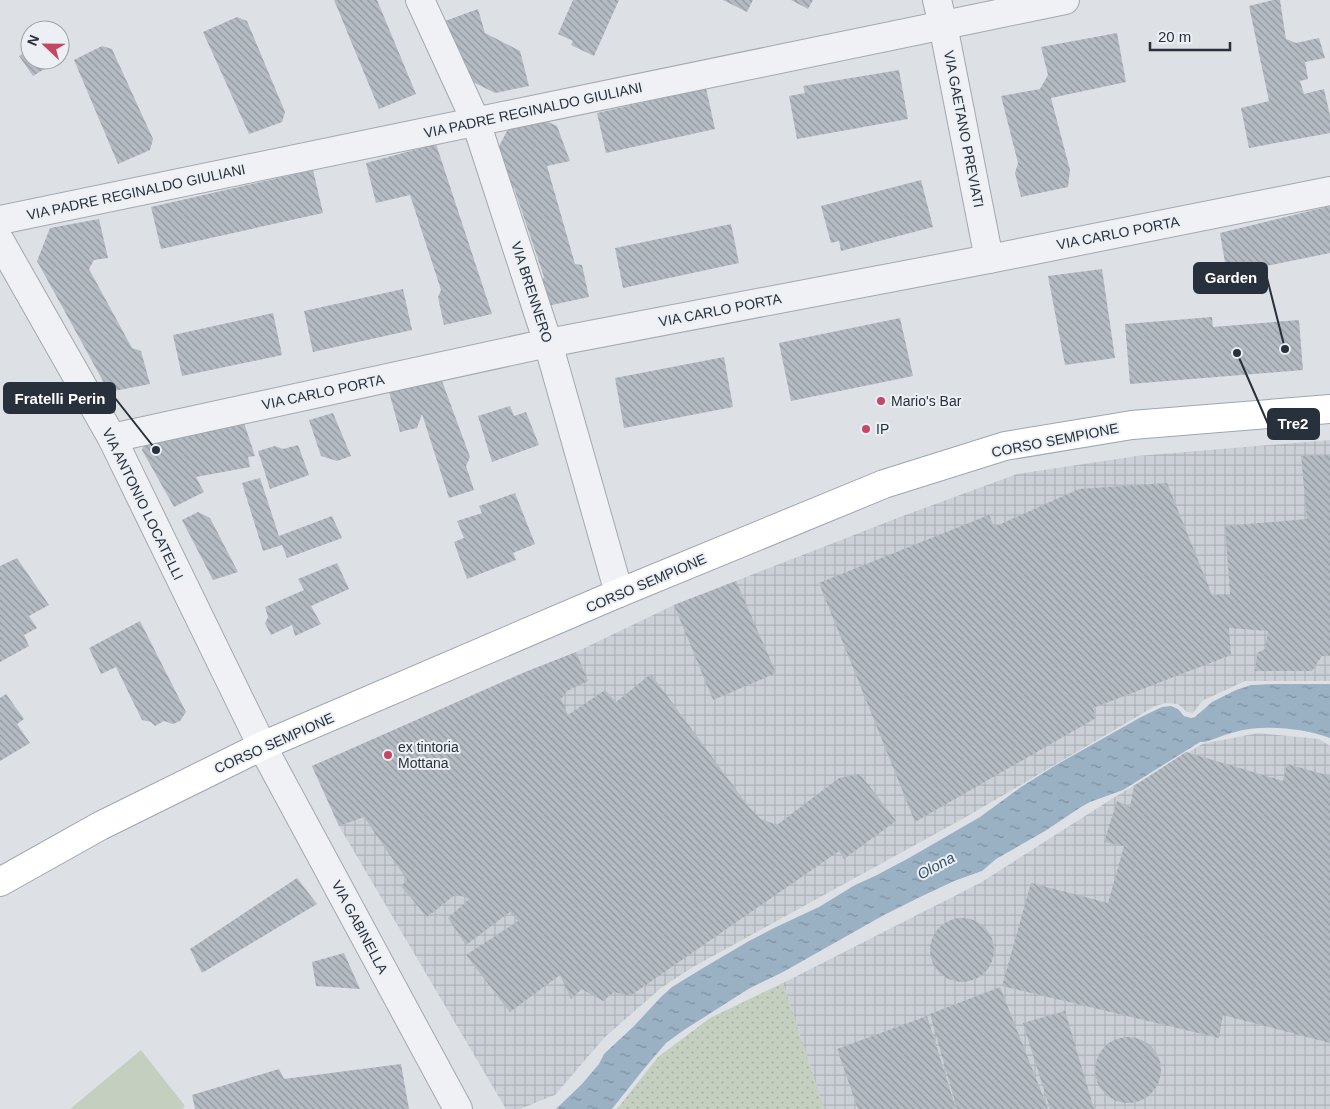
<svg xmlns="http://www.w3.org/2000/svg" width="1330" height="1109" viewBox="0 0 1330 1109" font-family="Arial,sans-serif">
  <defs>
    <pattern id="industrial-grid" width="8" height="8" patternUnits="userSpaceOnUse" patternTransform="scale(1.25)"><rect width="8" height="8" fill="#cbd0d7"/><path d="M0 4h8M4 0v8" fill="none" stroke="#aeb3b9"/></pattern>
    <pattern id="grass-dots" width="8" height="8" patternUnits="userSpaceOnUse" patternTransform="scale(1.25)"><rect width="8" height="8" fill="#c4cfbf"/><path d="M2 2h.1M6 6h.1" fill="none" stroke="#a8b2a5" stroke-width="1.8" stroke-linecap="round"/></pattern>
    <pattern id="water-ripples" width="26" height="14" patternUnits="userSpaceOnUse" patternTransform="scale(1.25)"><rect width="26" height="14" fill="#9ab1c4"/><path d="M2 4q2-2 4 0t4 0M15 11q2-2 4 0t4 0" fill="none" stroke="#7e90a0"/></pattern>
    <pattern id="building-back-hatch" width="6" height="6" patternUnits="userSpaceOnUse" patternTransform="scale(1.25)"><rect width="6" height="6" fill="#b5bbc2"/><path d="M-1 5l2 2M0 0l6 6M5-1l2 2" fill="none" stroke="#93989f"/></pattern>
  </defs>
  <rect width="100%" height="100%" fill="#dde1e6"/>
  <g fill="url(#industrial-grid)">
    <path d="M 1330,440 L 1330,681 L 1245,681 L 1202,701 L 1193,713 L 1187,712 L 1178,704 L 1166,703 L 1155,706 L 966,817 L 693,967 L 661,988 L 605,1037 L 555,1095 L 520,1109 L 506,1109 L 339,826 L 312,766 L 576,652 L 674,605 L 900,517 L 1017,474 L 1137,456 Z"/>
    <path d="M 1258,733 L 1319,739 L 1330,746 L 1330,1109 L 824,1109 L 783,983 L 980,883 L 1110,800 L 1202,744 Z"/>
  </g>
  <path fill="url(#grass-dots)" d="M 783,983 L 824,1109 L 617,1109 L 658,1057 L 710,1018 Z"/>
  <path fill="#c4cfbf" d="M 141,1050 L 185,1106 L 182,1109 L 70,1109 Z"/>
  <path fill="url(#water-ripples)" d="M 1272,684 L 1330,684 L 1330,738 C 1303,728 1262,724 1235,732 C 1225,734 1215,739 1205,742 L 1200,742 L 1123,790 L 1090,802 L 1081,807 L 1045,831 L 996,859 L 982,871 L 954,881 L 918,898 L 884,915 L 783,972 L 750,988 L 684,1030 L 666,1043 L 643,1070 L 612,1109 L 556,1109 L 582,1084 L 599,1064 L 604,1054 L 634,1026 L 661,997 L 672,987 L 703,968 L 749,941 L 776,927 L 819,907 L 855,885 L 875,876 L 909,858 L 980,817 L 1021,787 L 1056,765 L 1141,717 L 1162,707 L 1171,706 L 1178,709 L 1184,716 L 1191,718 L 1195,717 L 1212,702 L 1236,690 L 1251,685 Z"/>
  <g fill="url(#building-back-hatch)">
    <path d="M 334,0 L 377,0 L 416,94 L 379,109 Z"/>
    <path d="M 573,0 L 619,0 L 594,56 L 571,45 L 573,41 L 558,34 Z"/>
    <path d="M 723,0 L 753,0 L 747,12 Z"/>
    <path d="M 791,0 L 813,0 L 808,9 Z"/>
    <path d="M 1273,0 L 1280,0 L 1286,39 L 1296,43 L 1319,38 L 1325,58 L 1305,62 L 1308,79 L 1300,81 L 1304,94 L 1324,89 L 1330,116 L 1330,133 L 1249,148 L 1241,108 L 1269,101 L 1249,6 Z"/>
    <path d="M 478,9 L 485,33 L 520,51 L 529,86 L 495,93 L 467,79 L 445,21 Z"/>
    <path d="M 237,17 L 247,21 L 285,112 L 282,122 L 249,134 L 203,32 Z"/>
    <path d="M 1117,33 L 1126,82 L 1051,98 L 1070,170 L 1068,187 L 1021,197 L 1015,173 L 1018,163 L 1001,96 L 1040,89 L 1048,75 L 1041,47 Z"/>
    <path d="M 102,46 L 112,49 L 153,139 L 150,150 L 118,164 L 74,60 Z"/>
    <path d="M 30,49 L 30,60 L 59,60 L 33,76 L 19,56 Z"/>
    <path d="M 899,70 L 908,119 L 797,139 L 789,96 L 805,93 L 803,86 Z"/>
    <path d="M 706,88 L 715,129 L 606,153 L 597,113 Z"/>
    <path d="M 548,122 L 557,126 L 570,161 L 547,166 L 575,264 L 582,265 L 589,297 L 547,306 L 540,285 L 544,277 L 514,188 L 507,186 L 496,152 L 508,129 Z"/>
    <path d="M 436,144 L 492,314 L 444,325 L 438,297 L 441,290 L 410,195 L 376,203 L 366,163 Z"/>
    <path d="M 313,170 L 323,213 L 161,249 L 151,207 Z"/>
    <path d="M 921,180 L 933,227 L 841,251 L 839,241 L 831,243 L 821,206 Z"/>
    <path d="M 1330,206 L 1330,253 L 1227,274 L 1220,233 Z"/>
    <path d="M 99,219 L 108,258 L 94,260 L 89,269 L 132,348 L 141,351 L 150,384 L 109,392 L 37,261 L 50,228 Z"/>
    <path d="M 731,224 L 739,263 L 623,288 L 615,248 Z"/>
    <path d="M 1102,269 L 1115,358 L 1065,365 L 1048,276 Z"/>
    <path d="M 403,289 L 412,330 L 313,352 L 304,311 Z"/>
    <path d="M 273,313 L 282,355 L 182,376 L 173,335 Z"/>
    <path d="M 1212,317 L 1213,327 L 1299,320 L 1303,370 L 1130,384 L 1125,324 Z"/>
    <path d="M 900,318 L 913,376 L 791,401 L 779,343 Z"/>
    <path d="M 724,357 L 733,407 L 624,428 L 615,378 Z"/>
    <path d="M 442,381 L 470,457 L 466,466 L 474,490 L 449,498 L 422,414 L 417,428 L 400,432 L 389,392 Z"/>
    <path d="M 510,406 L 514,416 L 526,412 L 539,445 L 492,462 L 478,416 Z"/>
    <path d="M 333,413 L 351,456 L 337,461 L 321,456 L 309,420 Z"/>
    <path d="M 243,420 L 255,456 L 248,457 L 250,467 L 196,477 L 204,492 L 174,507 L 142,450 L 147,438 Z"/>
    <path d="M 298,445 L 309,475 L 270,489 L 258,451 L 275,446 L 283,449 Z"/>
    <path d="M 1330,455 L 1330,656 L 1322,656 L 1312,671 L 1255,671 L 1257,653 L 1265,649 L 1268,631 L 1229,628 L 1231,655 L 1093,708 L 1096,718 L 915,822 L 819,583 L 989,515 L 994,527 L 1079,489 L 1167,483 L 1212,595 L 1230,594 L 1225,526 L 1307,519 L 1301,456 Z"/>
    <path d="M 260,478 L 279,536 L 332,516 L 342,538 L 287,558 L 282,545 L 263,551 L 242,483 Z"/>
    <path d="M 515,493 L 535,544 L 513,553 L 516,560 L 467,579 L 454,542 L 464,538 L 457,521 L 482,513 L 479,506 Z"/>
    <path d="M 198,512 L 210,518 L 238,572 L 213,580 L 182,520 Z"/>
    <path d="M 17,558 L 49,605 L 29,616 L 37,628 L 24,635 L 29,646 L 0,662 L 0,566 Z"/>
    <path d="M 337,563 L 349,589 L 311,606 L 321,624 L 295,636 L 292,625 L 271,635 L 265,623 L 268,617 L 265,607 L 304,590 L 298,579 Z"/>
    <path d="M 736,581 L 776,673 L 713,700 L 674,605 Z"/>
    <path d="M 140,621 L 186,712 L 180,721 L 173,724 L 164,721 L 155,726 L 151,722 L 142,720 L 116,667 L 101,674 L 89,648 Z"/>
    <path d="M 576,652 L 588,681 L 567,691 L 561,699 L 568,715 L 605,690 L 616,702 L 651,674 L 748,806 L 761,819 L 777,825 L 839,778 L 860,774 L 896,821 L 844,859 L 839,851 L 630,996 L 614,992 L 603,1001 L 582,989 L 571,999 L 560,975 L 510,1012 L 466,955 L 518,921 L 510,912 L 466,945 L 448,918 L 469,899 L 456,894 L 427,917 L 401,886 L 407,880 L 364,817 L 339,826 L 312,766 L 525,672 Z"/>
    <path d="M 6,694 L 24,719 L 17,724 L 30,743 L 0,761 L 0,698 Z"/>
    <path d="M 1186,752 L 1283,781 L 1287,764 L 1330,776 L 1330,1043 L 1223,1015 L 1219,1038 L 1002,986 L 1031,883 L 1108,903 L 1124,846 L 1104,842 L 1117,801 L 1130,807 L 1134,786 Z"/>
    <path d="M 297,878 L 317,904 L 202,973 L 190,949 Z"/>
    <circle cx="962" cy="950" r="32"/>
    <path d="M 344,953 L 360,989 L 316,986 L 312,962 Z"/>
    <path d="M 1000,987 L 1048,1109 L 957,1109 L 930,1014 Z"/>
    <path d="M 1065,1011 L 1094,1109 L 1050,1109 L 1023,1023 Z"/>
    <path d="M 927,1016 L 956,1109 L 858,1109 L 837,1049 Z"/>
    <circle cx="1128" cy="1070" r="33"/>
    <path d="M 401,1064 L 409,1109 L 195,1109 L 192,1095 L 279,1069 L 284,1079 Z"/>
  </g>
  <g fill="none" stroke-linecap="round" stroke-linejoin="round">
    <g stroke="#a3a8af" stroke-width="30">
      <g id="minor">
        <path d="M 420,0 L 476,122 L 548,343 L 619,593"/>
        <path d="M 937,0 L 943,25 L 989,259"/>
        <path d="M 0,220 L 1065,0"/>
        <path d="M 0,241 L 112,438 L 262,746 L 458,1109"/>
        <path d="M 112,438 L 548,343 L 989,259 L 1330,191"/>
      </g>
    </g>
    <g stroke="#9da6b1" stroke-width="30">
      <path id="major" d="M 0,882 L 100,826 L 262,746 L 619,593 L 884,484 L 1005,446 L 1132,425 L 1330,409"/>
    </g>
    <use href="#minor" stroke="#eff1f4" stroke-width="28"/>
    <use href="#major" stroke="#fff" stroke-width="28"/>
  </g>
  <g fill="#c54863" stroke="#ecf0f4" stroke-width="2">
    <circle cx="881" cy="401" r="5"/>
    <circle cx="866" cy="429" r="5"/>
    <circle cx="388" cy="755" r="5"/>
  </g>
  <g text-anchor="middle" stroke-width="4" stroke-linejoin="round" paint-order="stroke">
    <g font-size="14" fill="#27303b" stroke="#ecf0f4">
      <text transform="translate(533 110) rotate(-12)" y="5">VIA PADRE REGINALDO GIULIANI</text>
      <text transform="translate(964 129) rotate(79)" y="5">VIA GAETANO PREVIATI</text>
      <text transform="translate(136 192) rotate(-12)" y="5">VIA PADRE REGINALDO GIULIANI</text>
      <text transform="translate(1118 233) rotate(-11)" y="5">VIA CARLO PORTA</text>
      <text transform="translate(532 292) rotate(72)" y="5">VIA BRENNERO</text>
      <text transform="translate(720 310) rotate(-11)" y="5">VIA CARLO PORTA</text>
      <text transform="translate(323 392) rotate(-12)" y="5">VIA CARLO PORTA</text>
      <text transform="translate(1055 440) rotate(-11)" y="5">CORSO SEMPIONE</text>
      <text transform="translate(143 504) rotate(64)" y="5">VIA ANTONIO LOCATELLI</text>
      <text transform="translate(646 583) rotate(-23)" y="5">CORSO SEMPIONE</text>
      <text transform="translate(274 743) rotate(-24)" y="5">CORSO SEMPIONE</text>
      <text transform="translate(360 927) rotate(62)" y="5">VIA GABINELLA</text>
    </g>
    <g font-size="14" fill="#27303b" stroke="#ecf0f4" text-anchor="start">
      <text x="891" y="406">Mario's Bar</text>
      <text x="876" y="434">IP</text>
      <text x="398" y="752">ex tintoria<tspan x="398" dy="16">Mottana</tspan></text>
    </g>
    <g font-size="15" font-style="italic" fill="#34516c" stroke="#ecf0f4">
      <text transform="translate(936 866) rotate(-29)" y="5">Olona</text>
    </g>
  </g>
  <path fill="none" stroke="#27303b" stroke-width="2" d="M1285 349L1267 278M156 450L115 398M1237 353L1268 424"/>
  <g fill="#27303b" stroke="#ecf0f4" stroke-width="2">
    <circle cx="1285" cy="349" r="5"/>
    <circle cx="156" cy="450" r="5"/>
    <circle cx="1237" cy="353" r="5"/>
  </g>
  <g fill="#27303b" stroke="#27303b" stroke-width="2">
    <rect x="1194" y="263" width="73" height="30" rx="5"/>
    <rect x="4" y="383" width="111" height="30" rx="5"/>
    <rect x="1268" y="409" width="51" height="30" rx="5"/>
  </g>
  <g font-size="15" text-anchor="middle" font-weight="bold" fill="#fff">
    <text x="1231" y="283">Garden</text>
    <text x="60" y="404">Fratelli Perin</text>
    <text x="1293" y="429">Tre2</text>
  </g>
  <g transform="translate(45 45) rotate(292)"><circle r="24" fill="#ecf0f4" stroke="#9da3aa"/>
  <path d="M0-4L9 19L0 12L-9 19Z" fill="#c54863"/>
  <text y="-8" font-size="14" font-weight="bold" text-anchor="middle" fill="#27303b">N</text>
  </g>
  <path d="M1150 42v8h80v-8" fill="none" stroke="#27303b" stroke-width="2.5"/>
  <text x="1158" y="42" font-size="15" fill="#27303b" stroke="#ecf0f4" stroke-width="4" paint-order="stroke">20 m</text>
</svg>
